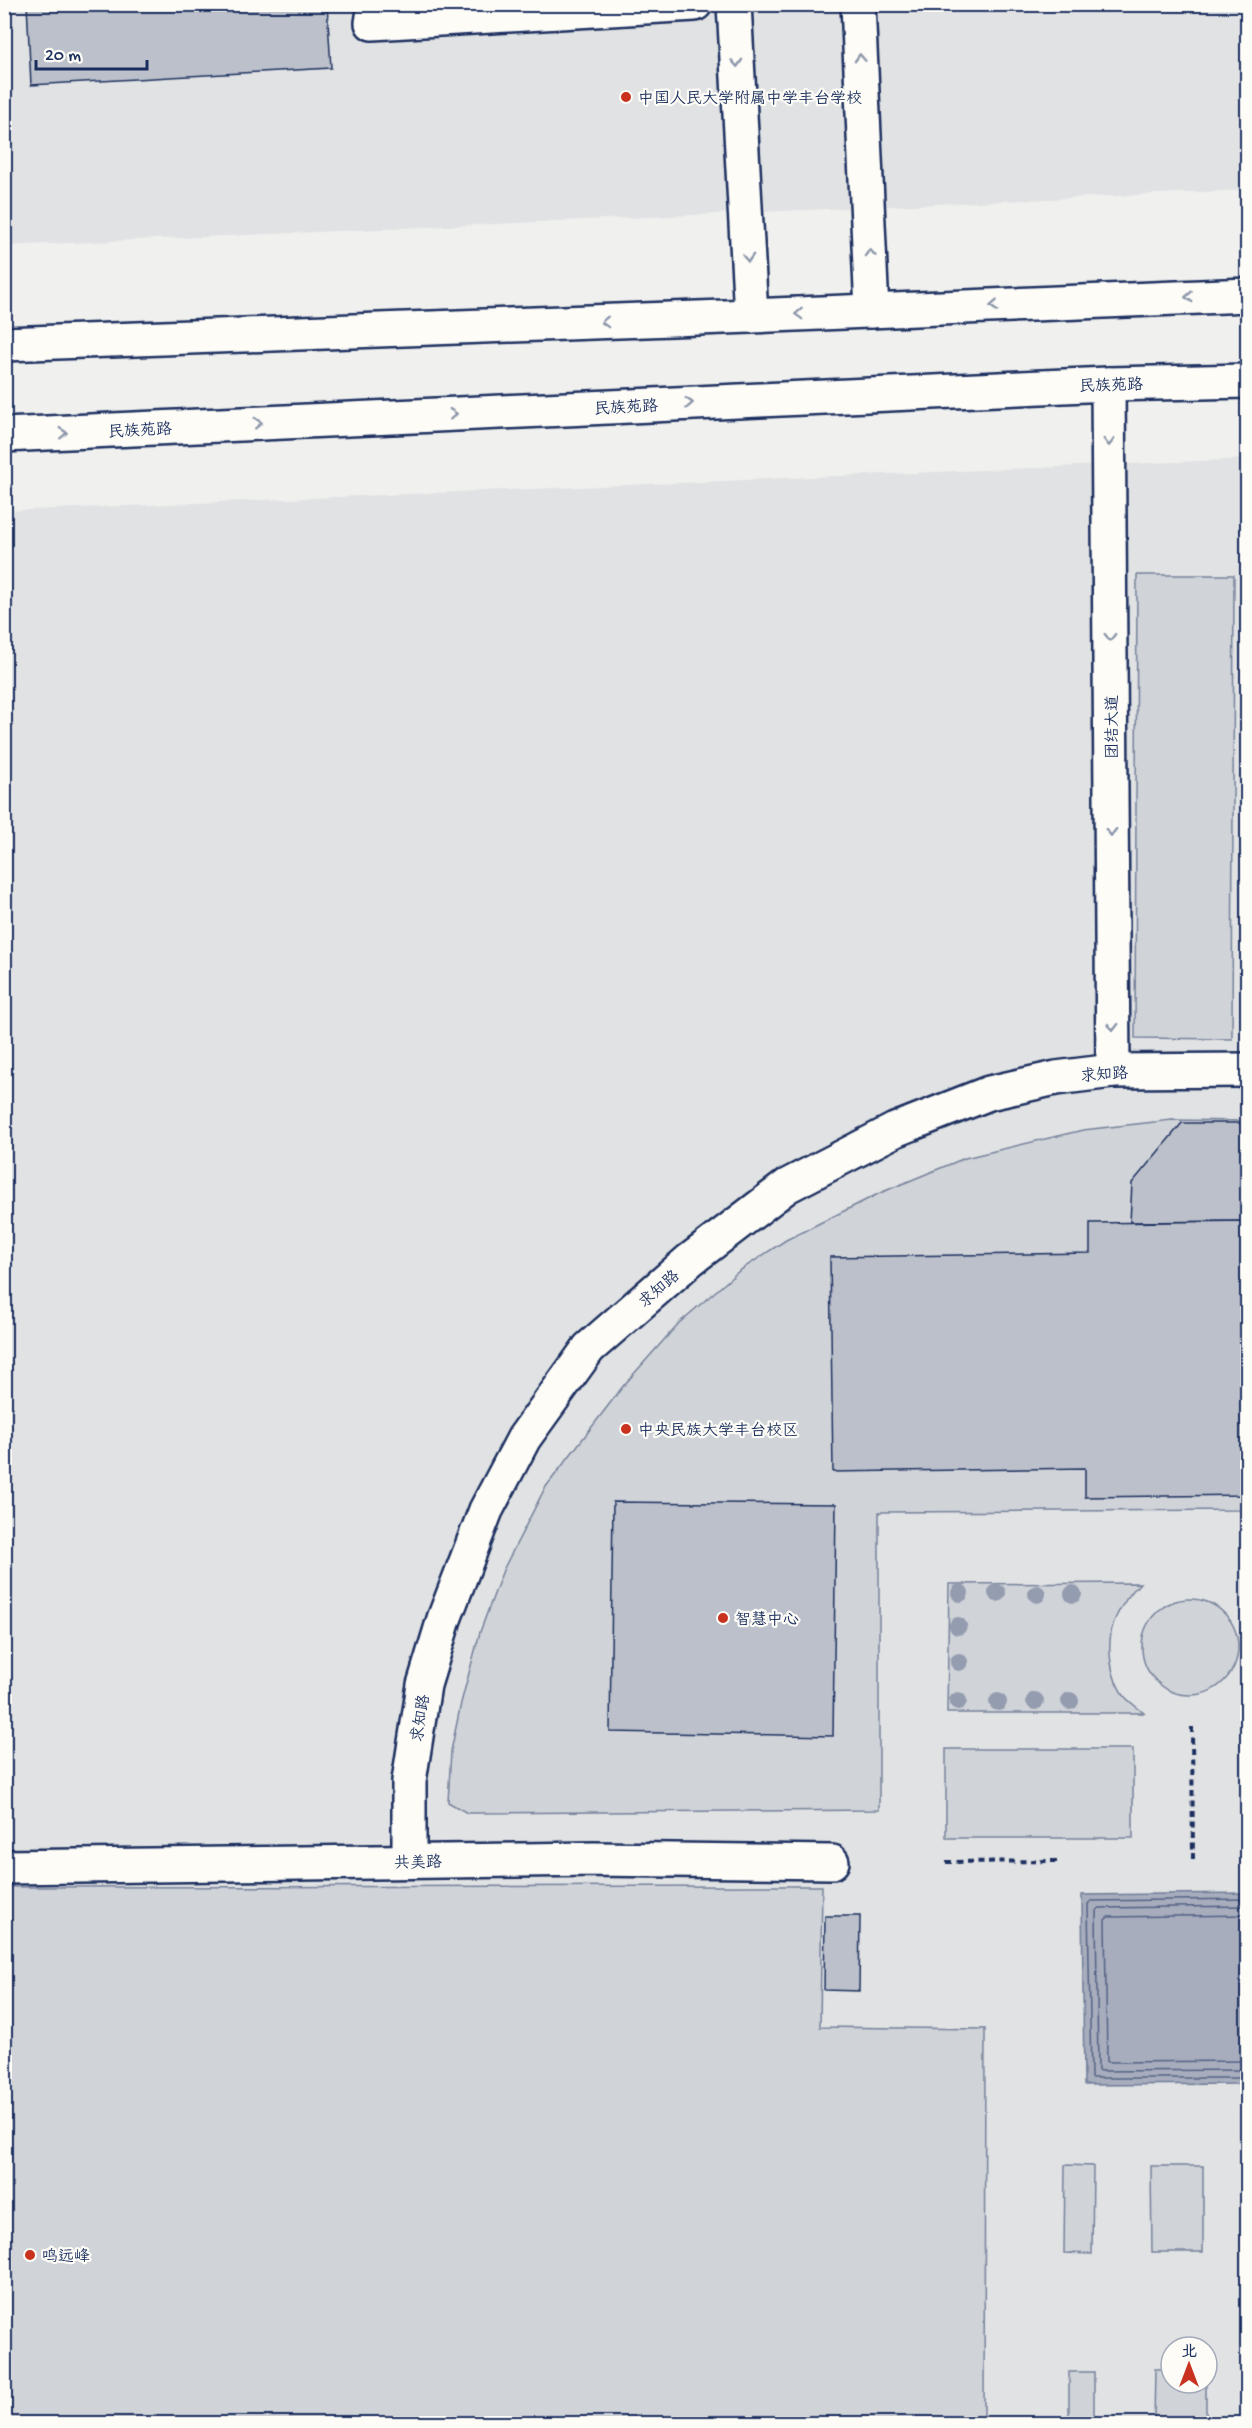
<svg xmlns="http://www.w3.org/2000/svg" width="1252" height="2428" viewBox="0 0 1252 2428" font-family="'Gochi Hand','LXGW WenKai TC',sans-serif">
  <rect width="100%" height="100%" fill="#f0f0ee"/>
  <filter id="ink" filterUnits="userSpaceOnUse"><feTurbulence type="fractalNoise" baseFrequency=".0167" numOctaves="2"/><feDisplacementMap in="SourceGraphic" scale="12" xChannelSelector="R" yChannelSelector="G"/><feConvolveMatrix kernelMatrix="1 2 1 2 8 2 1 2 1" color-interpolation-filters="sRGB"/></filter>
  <g filter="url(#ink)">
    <g fill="#e0e2e3" fill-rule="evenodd">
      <path d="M 4,5 L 1247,5 L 1247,190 L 5,246 Z"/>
      <path d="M 1247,459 L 1247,2423 L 5,2423 L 4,511 ZM 1171,2347 L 1207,2347 L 1207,2383 L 1171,2383 Z"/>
    </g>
    <g fill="#d0d3d8" stroke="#76819b" stroke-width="1.5">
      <path d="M 1137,575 L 1234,575 L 1232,1039 L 1135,1038 Z"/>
      <path d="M 1172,1120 L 1247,1121 L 1247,1510 L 879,1512 L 879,1810 L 467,1813 L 448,1802 L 451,1751 L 461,1703 L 480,1632 L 503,1570 L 545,1488 L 624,1385 L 679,1323 L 739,1271 L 786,1240 L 880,1193 L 965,1158 L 1083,1130 Z"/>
      <path d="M 1140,1583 C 1130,1593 1122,1604 1116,1617 C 1105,1640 1109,1679 1126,1698 C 1131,1703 1138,1708 1144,1713 L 947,1713 L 949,1584 Z"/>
      <circle cx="1190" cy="1647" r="48"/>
      <rect x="946" y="1749" width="187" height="89"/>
      <path d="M 822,1886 L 820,2027 L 985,2029 L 984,2423 L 5,2423 L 5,1887 Z"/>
      <path d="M 1065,2165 L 1093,2166 L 1092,2254 L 1064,2253 Z"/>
      <path d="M 1151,2166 L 1203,2166 L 1203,2252 L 1152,2252 Z"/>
      <path d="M 1155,2369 L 1171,2369 L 1171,2383 L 1206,2383 L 1206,2423 L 1154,2423 Z"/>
      <rect x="1069" y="2372" width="25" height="51"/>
    </g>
    <path fill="#a7adbd" stroke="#6f7b97" stroke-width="1.5" d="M 1247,1893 L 1247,2084 L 1084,2085 L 1082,1895 Z"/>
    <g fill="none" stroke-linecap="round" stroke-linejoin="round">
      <g stroke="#536184" stroke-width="1.5">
        <path d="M 1248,1899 L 1091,1901 L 1088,1904 L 1091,2078 L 1248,2078"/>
        <path d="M 1248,1906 L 1099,1908 L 1096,1911 L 1098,2071 L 1248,2070"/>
        <path d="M 1248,1915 L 1108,1917 L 1105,1920 L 1107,2062 L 1248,2061"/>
      </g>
    </g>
    <g fill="#bbc0ca" stroke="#1b2f5e" stroke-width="1.5">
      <path d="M 27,4 L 327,4 L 331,68 L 31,85 Z"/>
      <path d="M 1182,1123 L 1248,1123 L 1248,1221 L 1130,1222 L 1132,1183 Z"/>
      <path d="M 1248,1221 L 1248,1495 L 1085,1497 L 1085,1468 L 833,1472 L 830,1257 L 1090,1253 L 1090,1223 Z"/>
      <path d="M 613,1502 L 836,1504 L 833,1736 L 610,1732 Z"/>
      <path d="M 825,1916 L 860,1916 L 859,1991 L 824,1990 Z"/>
    </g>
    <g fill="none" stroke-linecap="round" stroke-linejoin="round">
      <g stroke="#1b2f5e" stroke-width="38">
        <g id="minor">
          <path d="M 375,4 L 372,23 L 695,4"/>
          <path d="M 734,4 L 751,316"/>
          <path d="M 858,4 L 872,311"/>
          <path d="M 1108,384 L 1113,1071"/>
          <path d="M 409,1861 L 409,1781 L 424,1685 L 444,1619 L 486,1510 L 524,1438 L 589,1348 L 690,1260 L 787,1186 L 895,1130 L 989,1093 L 1056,1078 L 1113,1071 L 1248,1070"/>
          <path d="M 4,1867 L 594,1859 L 832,1862"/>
        </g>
      </g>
      <g stroke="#1b2f5e" stroke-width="38">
        <g id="major">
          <path d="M 4,344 L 751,316 L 1248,295"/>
          <path d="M 4,435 L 1108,384 L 1248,381"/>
        </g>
      </g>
      <g stroke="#1b2f5e" stroke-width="4" stroke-dasharray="6 4.5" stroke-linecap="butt">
        <path d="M 1192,1727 L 1193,1860"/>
        <path d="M 946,1862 L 1059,1861"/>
      </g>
      <use href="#minor" stroke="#fdfcf7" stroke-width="33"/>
      <use href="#major" stroke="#fdfcf7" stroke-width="33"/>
    </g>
    <g fill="#949caf">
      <circle cx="960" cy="1593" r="9"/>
      <circle cx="997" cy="1593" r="9"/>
      <circle cx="1037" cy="1594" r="9"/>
      <circle cx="1073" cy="1594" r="9"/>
      <circle cx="958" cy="1626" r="9"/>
      <circle cx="959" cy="1662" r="9"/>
      <circle cx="958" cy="1701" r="9"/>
      <circle cx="1035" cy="1701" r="9"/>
      <circle cx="1070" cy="1701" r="9"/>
      <circle cx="998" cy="1702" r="9"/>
    </g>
    <defs><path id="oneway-chevron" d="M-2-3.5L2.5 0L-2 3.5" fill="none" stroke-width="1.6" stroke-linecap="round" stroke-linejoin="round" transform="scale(1.5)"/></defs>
    <g stroke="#8c96aa">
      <use href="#oneway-chevron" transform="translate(860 58) rotate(-93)"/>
      <use href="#oneway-chevron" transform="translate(737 63) rotate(87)"/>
      <use href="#oneway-chevron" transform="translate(870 253) rotate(-93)"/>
      <use href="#oneway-chevron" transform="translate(748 258) rotate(87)"/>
      <use href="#oneway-chevron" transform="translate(1189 297) rotate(177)"/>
      <use href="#oneway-chevron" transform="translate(994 306) rotate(177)"/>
      <use href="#oneway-chevron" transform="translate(799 314) rotate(178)"/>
      <use href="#oneway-chevron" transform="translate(605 322) rotate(178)"/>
      <use href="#oneway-chevron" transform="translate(689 403) rotate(-3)"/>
      <use href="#oneway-chevron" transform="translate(453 414) rotate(-3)"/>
      <use href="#oneway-chevron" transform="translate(258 423) rotate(-3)"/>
      <use href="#oneway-chevron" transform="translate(63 433) rotate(-3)"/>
      <use href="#oneway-chevron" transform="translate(1109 442) rotate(90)"/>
      <use href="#oneway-chevron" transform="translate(1110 637) rotate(90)"/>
      <use href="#oneway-chevron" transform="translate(1111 832) rotate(90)"/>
      <use href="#oneway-chevron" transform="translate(1113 1027) rotate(90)"/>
    </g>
  </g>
  <g fill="#c8321e" stroke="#fdfcf7" stroke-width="2">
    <circle cx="626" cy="97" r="6"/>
    <circle cx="626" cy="1429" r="6"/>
    <circle cx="723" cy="1618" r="6"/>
    <circle cx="30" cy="2255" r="6"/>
  </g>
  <g text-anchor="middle" stroke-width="4.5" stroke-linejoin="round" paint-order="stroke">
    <g font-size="16" fill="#1b2f5e" stroke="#fdfcf7" text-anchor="start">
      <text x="638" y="103">中国人民大学附属中学丰台学校</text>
      <text x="638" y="1435">中央民族大学丰台校区</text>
      <text x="735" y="1624">智慧中心</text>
      <text x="42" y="2261">鸣远峰</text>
    </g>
    <g font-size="16" fill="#1b2f5e" stroke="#fdfcf7">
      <text transform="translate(1111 384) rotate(-2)" y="6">民族苑路</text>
      <text transform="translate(626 406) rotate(-3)" y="6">民族苑路</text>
      <text transform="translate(140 429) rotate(-3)" y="6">民族苑路</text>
      <text transform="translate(1111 727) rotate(-90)" y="6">团结大道</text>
      <text transform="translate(1104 1073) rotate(-4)" y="6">求知路</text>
      <text transform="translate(658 1288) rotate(-41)" y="6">求知路</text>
      <text transform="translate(419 1718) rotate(-81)" y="6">求知路</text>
      <text transform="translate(418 1861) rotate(-1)" y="6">共美路</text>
    </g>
  </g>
  <rect width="1252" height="2428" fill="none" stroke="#fdfcf7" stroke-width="24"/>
  <rect x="12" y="12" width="1228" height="2404" fill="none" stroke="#1b2f5e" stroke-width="2" filter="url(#ink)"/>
  <g transform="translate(1189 2365)"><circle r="28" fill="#fdfcf7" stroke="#a3aaba" stroke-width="1.5"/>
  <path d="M0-4.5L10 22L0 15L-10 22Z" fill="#c8321e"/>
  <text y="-9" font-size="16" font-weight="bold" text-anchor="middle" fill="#1b2f5e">北</text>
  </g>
  <path d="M36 60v9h111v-9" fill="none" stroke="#1b2f5e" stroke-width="3"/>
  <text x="45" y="60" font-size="18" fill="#1b2f5e" stroke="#fdfcf7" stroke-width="4.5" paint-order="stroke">20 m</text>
</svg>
